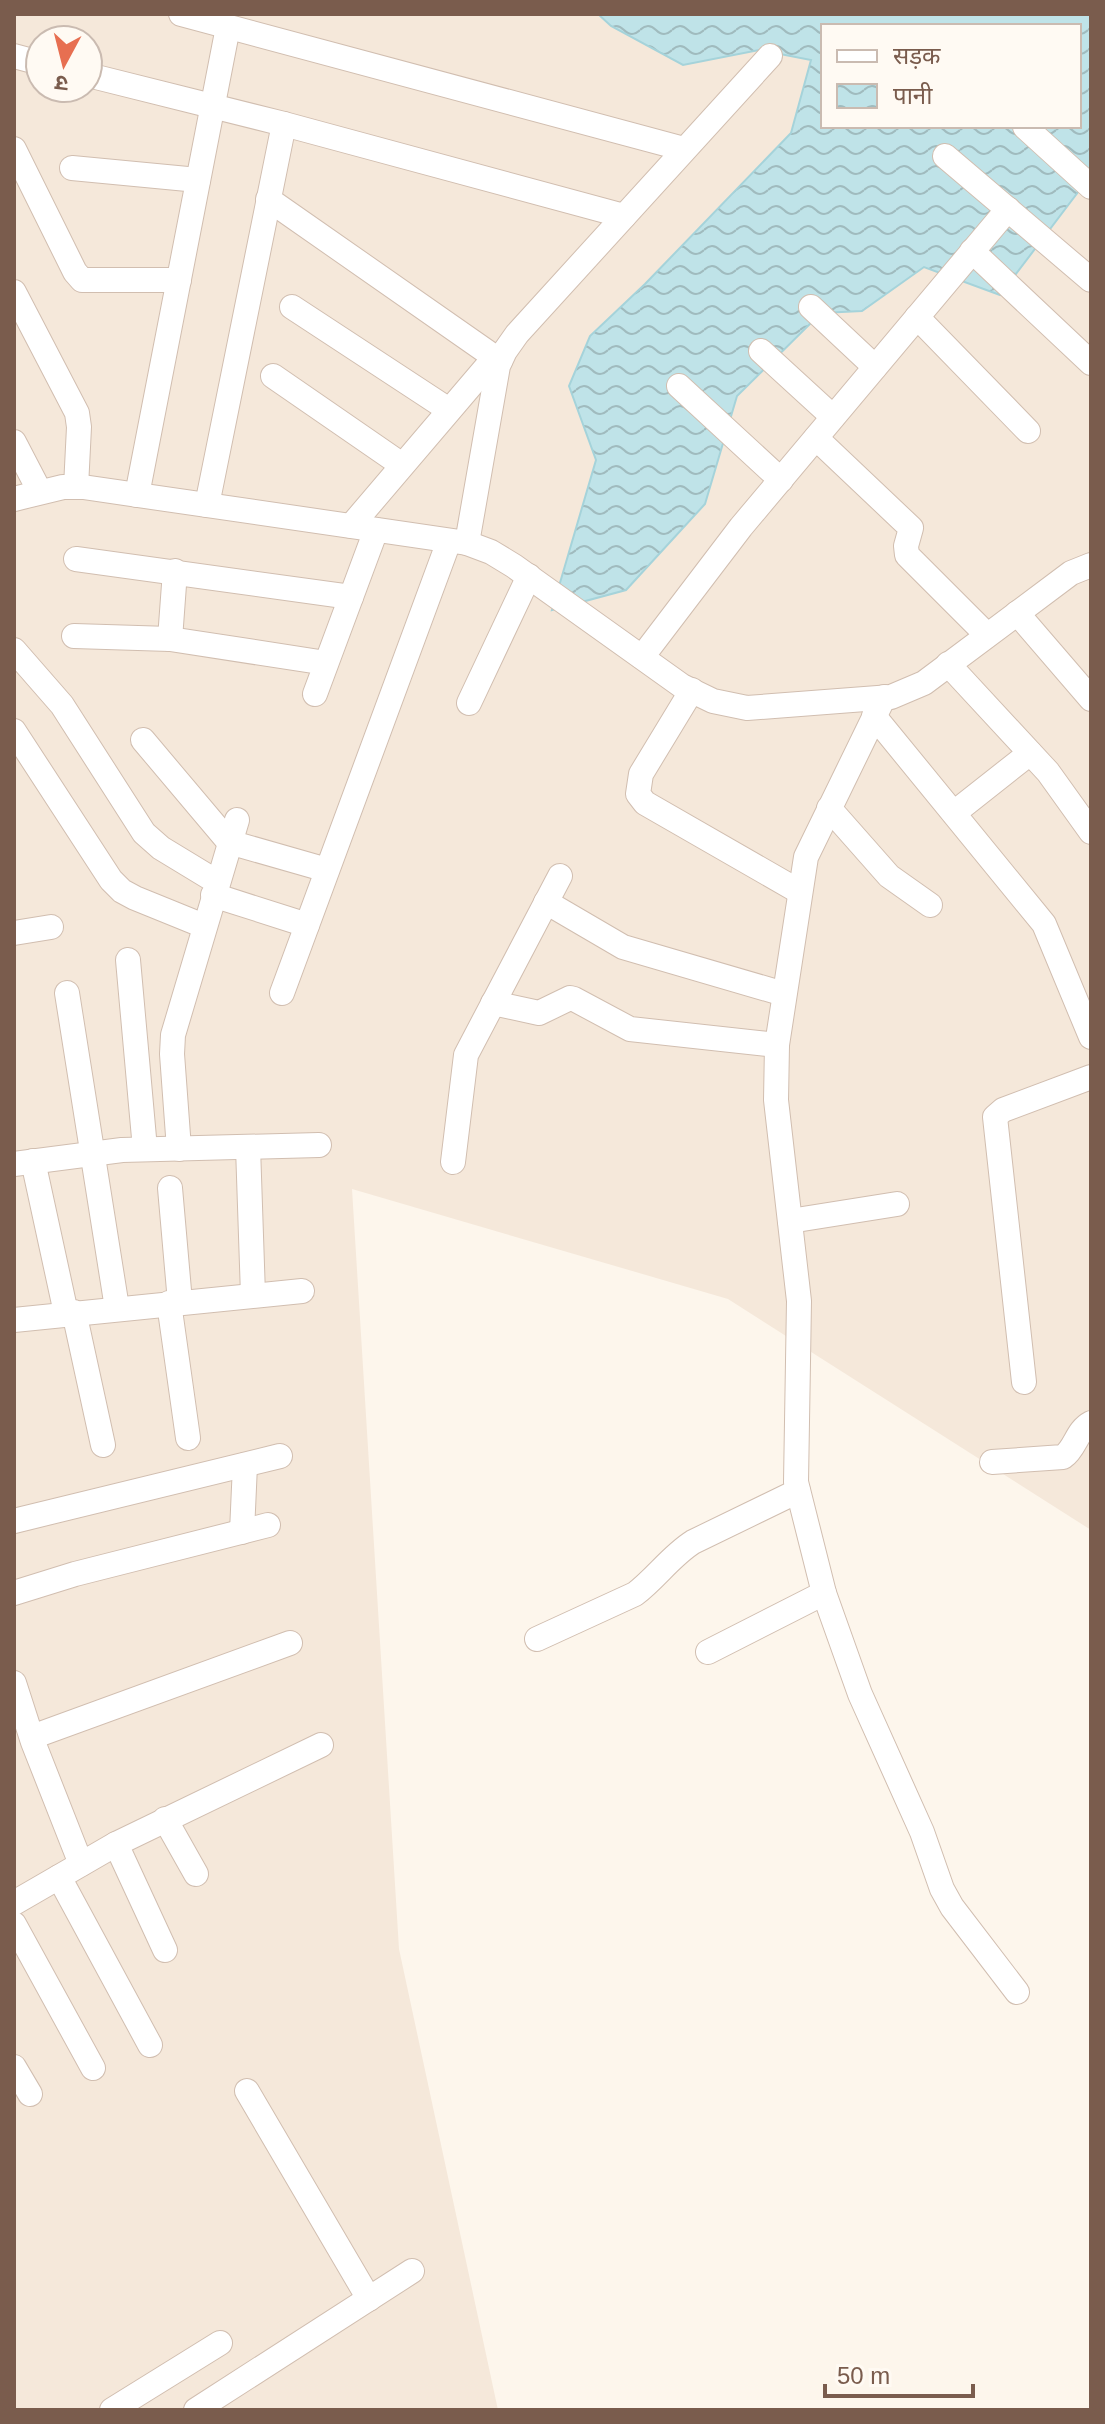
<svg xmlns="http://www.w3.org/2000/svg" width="1105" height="2424" viewBox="0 0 1105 2424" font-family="Helvetica,'Noto Sans Devanagari',sans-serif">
  <defs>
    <pattern id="water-waves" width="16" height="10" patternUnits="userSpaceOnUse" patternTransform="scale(2)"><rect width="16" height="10" fill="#bfe3e8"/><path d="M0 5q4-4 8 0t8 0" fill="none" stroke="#a0bbbe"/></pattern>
  </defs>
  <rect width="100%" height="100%" fill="#fdf6ec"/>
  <path fill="#f5e8da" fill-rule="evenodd" d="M 14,14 L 1091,14 L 1091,1530 L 728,1299 L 352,1189 L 399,1949 L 498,2410 L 14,2410 ZM 823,26 L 1079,26 L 1079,126 L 823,126 ZM 40,40 L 88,40 L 88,88 L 40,88 Z"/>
  <path fill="url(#water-waves)" stroke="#a5d3da" stroke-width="2" fill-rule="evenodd" d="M 598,14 L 1091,14 L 1091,175 L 1000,295 L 924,267 L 862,311 L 821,313 L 737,396 L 705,504 L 626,590 L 552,610 L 596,460 L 569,386 L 590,336 L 645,284 L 791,133 L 811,60 L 759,50 L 683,65 L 611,26 ZM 823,26 L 1079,26 L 1079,126 L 823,126 Z"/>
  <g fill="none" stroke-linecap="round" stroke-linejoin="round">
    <g stroke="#d1beb0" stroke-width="26">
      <g id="minor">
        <path d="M 181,14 L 684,149"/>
        <path d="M 14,56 L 40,63"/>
        <path d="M 88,75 L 284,124 L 624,216"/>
        <path d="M 1025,127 L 1091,187"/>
        <path d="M 14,149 L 75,272 L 82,280 L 179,280"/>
        <path d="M 945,156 L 1091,280"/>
        <path d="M 72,168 L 198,180"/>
        <path d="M 268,199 L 500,361"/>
        <path d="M 972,251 L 1091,363"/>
        <path d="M 14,292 L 77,413 L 79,427 L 76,487"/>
        <path d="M 292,307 L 449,410"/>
        <path d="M 811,307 L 875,367"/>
        <path d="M 917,317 L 1028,431"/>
        <path d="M 761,351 L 833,417"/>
        <path d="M 273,376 L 402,465"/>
        <path d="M 679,386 L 781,480"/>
        <path d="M 816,438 L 911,528 L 906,546 L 907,555 L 987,635"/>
        <path d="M 14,442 L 40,492"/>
        <path d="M 137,495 L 228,27"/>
        <path d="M 14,499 L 63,487 L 83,487 L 467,543 L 491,552 L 514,566 L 682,686 L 713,701 L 747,708 L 891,697 L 924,683 L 1071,573 L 1091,565"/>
        <path d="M 207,505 L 284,124"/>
        <path d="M 351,526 L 495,357"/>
        <path d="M 467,543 L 498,366 L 505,351 L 517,334 L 770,56"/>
        <path d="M 76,559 L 351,597"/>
        <path d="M 1017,613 L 1091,699"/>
        <path d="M 74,636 L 170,639 L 326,663"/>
        <path d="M 170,639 L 175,571"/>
        <path d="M 14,650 L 62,705 L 144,833 L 161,848 L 217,882"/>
        <path d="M 642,657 L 741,527 L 1008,209"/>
        <path d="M 948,664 L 1048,772 L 1091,832"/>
        <path d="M 692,690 L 641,774 L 638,794 L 645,803 L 800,892"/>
        <path d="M 315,694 L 376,530"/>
        <path d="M 884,697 L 806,857 L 777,1045 L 776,1100 L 799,1301 L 796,1482 L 824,1593 L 860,1694 L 922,1832 L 942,1889 L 952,1907 L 1017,1992"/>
        <path d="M 469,703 L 529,576"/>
        <path d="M 874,716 L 1044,924 L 1091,1037"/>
        <path d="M 14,731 L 111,880 L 122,891 L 135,898 L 204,926"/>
        <path d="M 143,740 L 229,842 L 327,870"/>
        <path d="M 829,808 L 889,876 L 930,905"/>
        <path d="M 954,813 L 1030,753"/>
        <path d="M 213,895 L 307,925"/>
        <path d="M 546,902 L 623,947 L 784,994"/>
        <path d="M 14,933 L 51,927"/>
        <path d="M 128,960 L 145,1149"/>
        <path d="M 67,993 L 117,1308"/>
        <path d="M 282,993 L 449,541"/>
        <path d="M 493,1003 L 539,1013 L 570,998 L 574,999 L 630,1029 L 777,1045"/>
        <path d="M 248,1147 L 253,1295"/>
        <path d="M 179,1149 L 172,1054 L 173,1035 L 237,820"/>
        <path d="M 33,1161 L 66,1313"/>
        <path d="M 453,1162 L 466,1055 L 560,876"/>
        <path d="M 14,1164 L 122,1150 L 319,1145"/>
        <path d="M 170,1188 L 180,1302"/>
        <path d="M 790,1221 L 897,1204"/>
        <path d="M 169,1303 L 188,1438"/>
        <path d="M 74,1312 L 103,1445"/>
        <path d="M 14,1320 L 302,1291"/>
        <path d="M 1024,1382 L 995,1117 L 1003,1110 L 1091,1077"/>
        <path d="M 992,1462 L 1063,1457 C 1076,1448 1076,1431 1091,1423"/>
        <path d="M 14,1521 L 280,1456"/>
        <path d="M 242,1532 L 245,1465"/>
        <path d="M 14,1593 L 75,1574 L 268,1525"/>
        <path d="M 537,1639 L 635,1594 C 656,1578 671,1556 693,1542 L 798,1491"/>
        <path d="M 708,1652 L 824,1593"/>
        <path d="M 14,1683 L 33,1742 L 81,1864"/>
        <path d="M 32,1737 L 290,1643"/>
        <path d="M 165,1819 L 196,1874"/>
        <path d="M 116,1844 L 165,1950"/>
        <path d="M 59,1877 L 150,2045"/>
        <path d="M 14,1903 L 116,1844 L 321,1745"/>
        <path d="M 14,1924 L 93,2068"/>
        <path d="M 14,2067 L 30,2094"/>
        <path d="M 247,2091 L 369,2299"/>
        <path d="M 112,2410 L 220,2343"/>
        <path d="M 196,2410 L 412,2271"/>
      </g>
    </g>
    <use href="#minor" stroke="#fff" stroke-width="24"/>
  </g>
  <rect width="1105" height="2424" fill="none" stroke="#7a5c4d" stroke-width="32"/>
  <rect x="821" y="24" width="260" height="104" fill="#fffaf3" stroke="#cabbb1" stroke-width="2"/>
  <rect x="837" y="50" width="40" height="12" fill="#ffffff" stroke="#cabbb1" stroke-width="2"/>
  <text x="893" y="64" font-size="24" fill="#7a5c4d">सड़क</text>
  <rect x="837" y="84" width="40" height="24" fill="url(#water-waves)" stroke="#cabbb1" stroke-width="2"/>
  <text x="893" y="104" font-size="24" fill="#7a5c4d">पानी</text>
  <g transform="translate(64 64) rotate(187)"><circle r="38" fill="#fffaf3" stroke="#cabbb1" stroke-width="2"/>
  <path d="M0-6L14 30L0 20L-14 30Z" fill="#e76f51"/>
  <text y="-12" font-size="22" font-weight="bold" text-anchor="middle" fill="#7a5c4d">उ</text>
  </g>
  <path d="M825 2384v12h148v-12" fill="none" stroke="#7a5c4d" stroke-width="4"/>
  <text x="837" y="2384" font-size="24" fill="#7a5c4d" stroke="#fffaf3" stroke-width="6" paint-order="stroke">50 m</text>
</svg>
